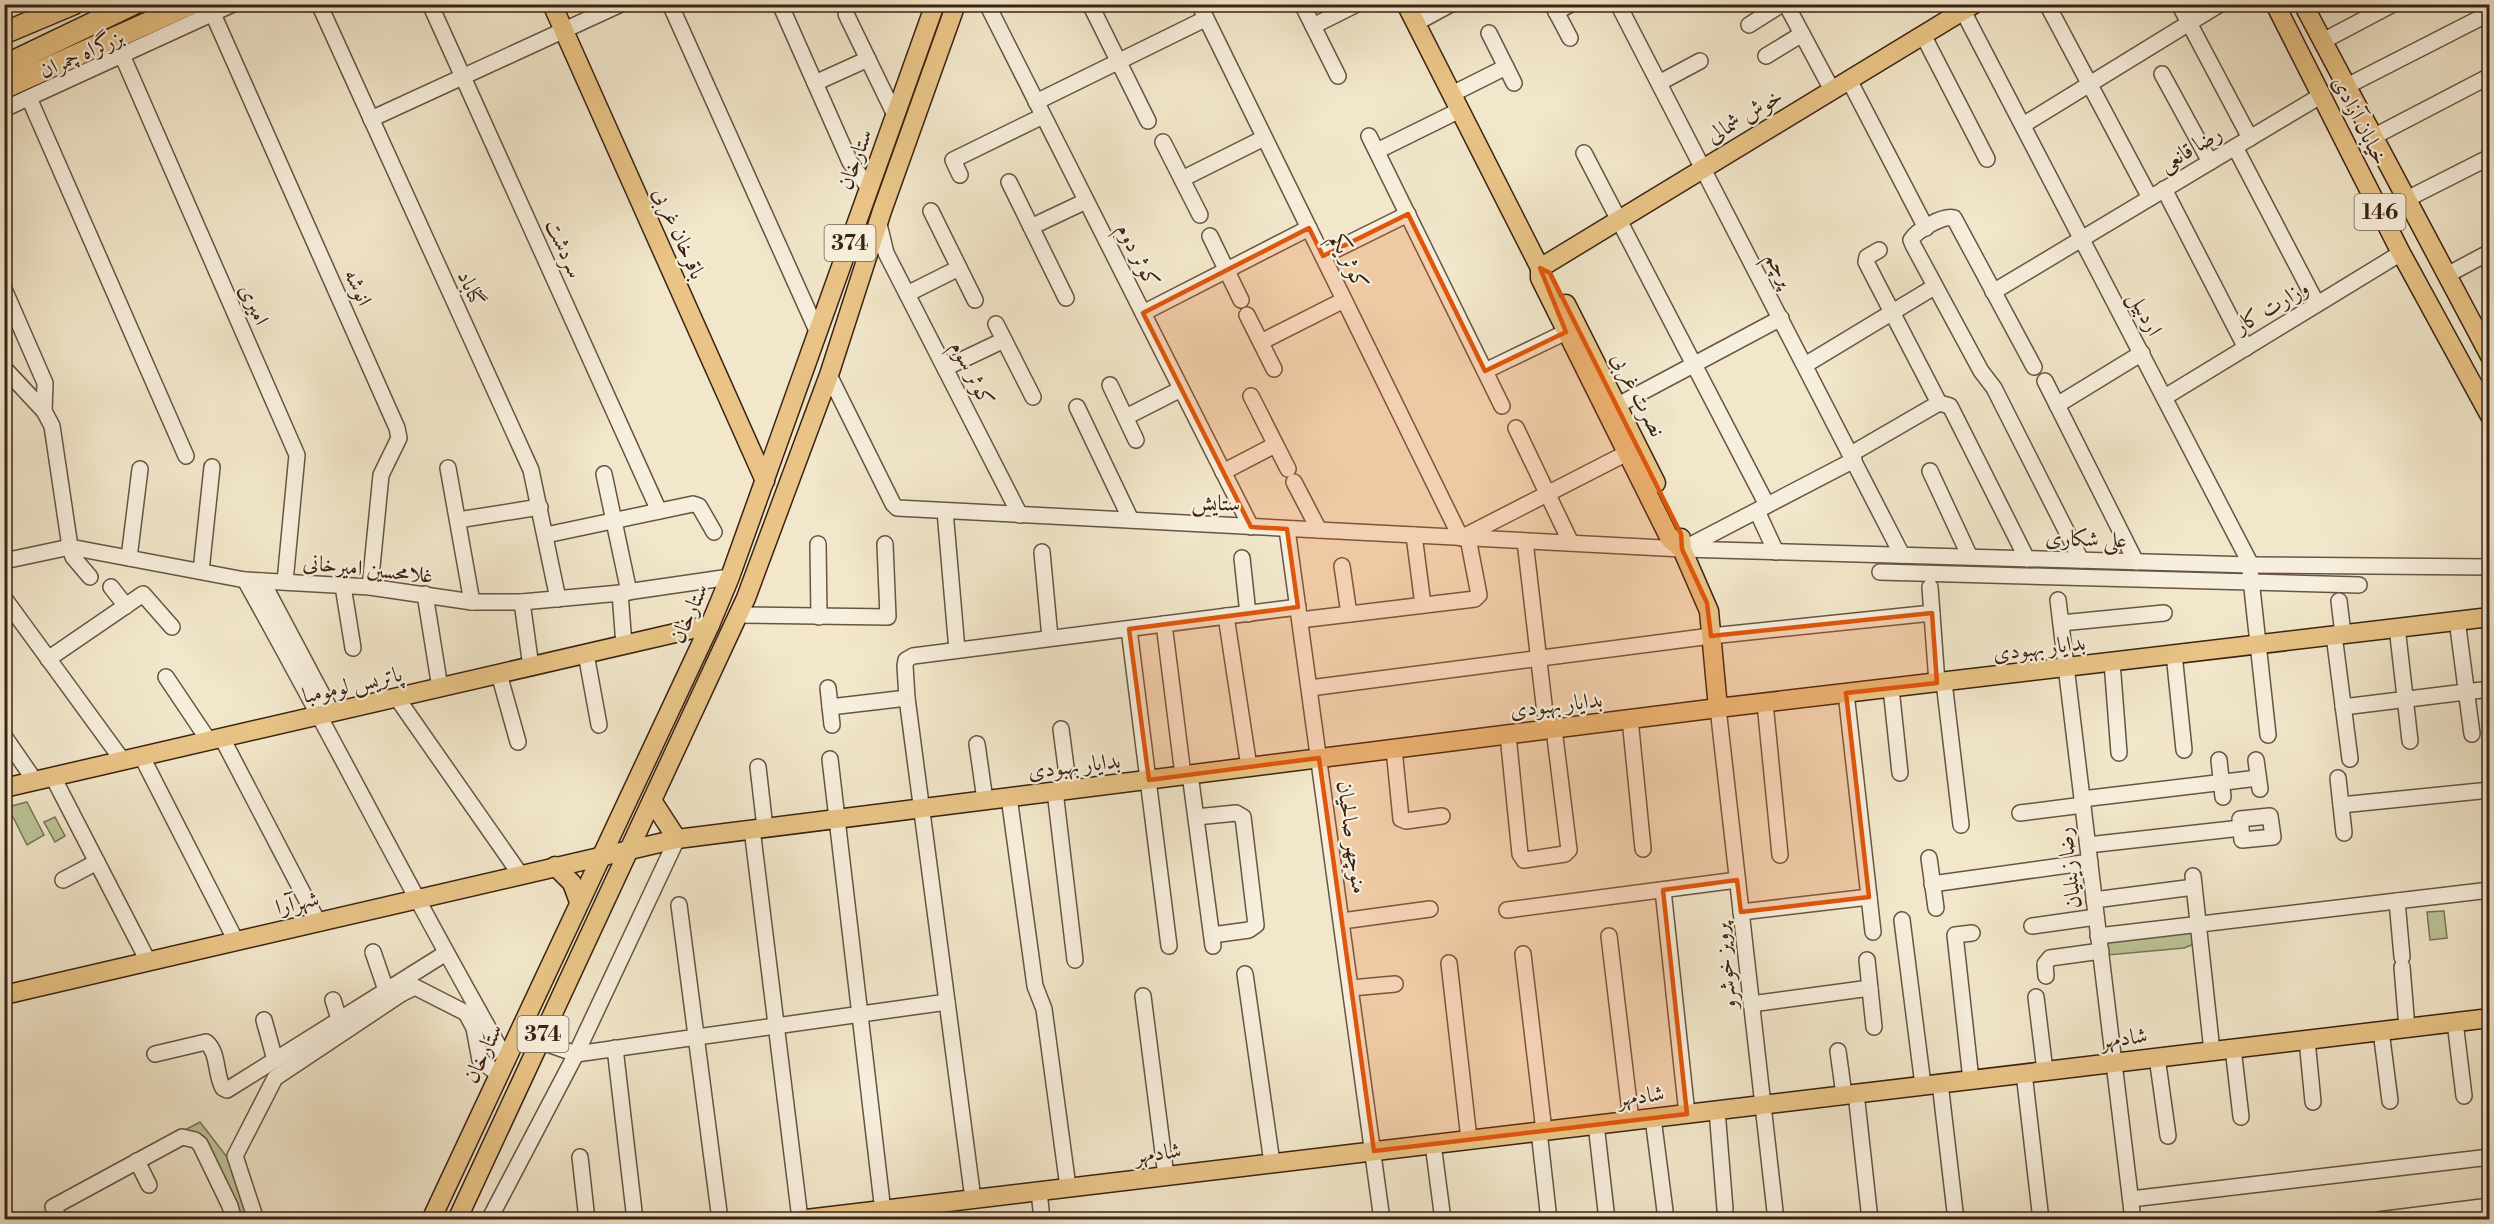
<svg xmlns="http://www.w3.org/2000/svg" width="2494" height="1224" viewBox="0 0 2494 1224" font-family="'Libre Bodoni',Amiri,serif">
  <rect width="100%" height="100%" fill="#f2e7cb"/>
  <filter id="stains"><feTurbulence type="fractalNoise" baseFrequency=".00333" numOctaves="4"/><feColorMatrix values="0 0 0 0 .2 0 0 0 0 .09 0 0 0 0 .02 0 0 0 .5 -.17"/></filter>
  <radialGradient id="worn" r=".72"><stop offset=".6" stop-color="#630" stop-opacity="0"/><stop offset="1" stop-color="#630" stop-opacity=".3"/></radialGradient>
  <g fill="#bbc597" stroke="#7a7456" stroke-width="1.5">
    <path d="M 27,802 L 44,835 L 27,845 L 8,807 Z"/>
    <path d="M 55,817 L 65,836 L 55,842 L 44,822 Z"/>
    <path d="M 2444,911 L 2447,938 L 2430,940 L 2427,912 Z"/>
    <path d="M 2192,931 L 2194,944 L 2184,948 L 2108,955 L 2106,942 Z"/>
    <path d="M 200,1122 L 234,1166 L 250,1219 L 239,1219 L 238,1205 L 214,1159 L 177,1134 Z"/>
  </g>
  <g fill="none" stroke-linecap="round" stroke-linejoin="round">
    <g stroke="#685442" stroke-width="18">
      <g id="minor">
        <path d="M 319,4 L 531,470 L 558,599"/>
        <path d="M 430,4 L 659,511"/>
        <path d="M 670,4 L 818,333"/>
        <path d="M 780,4 L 850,162 L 869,188"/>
        <path d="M 987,4 L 1251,527"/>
        <path d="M 1090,4 L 1148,121"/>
        <path d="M 1199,4 L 1461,538 L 1627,453"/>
        <path d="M 1302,4 L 1338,76"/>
        <path d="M 1552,4 L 1570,38"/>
        <path d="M 1618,4 L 1902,555"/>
        <path d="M 1786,4 L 1832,90"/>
        <path d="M 2047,4 L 2150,198"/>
        <path d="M 2179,4 L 2250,138"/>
        <path d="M 1963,11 L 2249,561 L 2268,735"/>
        <path d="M 1556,12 L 1571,4"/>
        <path d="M 213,14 L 397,428 L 399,438 L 381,475 L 370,587"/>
        <path d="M 846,14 L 895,115"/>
        <path d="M 1416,23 L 1451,4"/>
        <path d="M 1749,25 L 1782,4"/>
        <path d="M 1313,26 L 1357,4"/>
        <path d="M 1489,33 L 1514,83"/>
        <path d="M 1923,35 L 1987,159"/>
        <path d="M 2323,41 L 2393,4"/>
        <path d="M 122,55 L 297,455 L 285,582"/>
        <path d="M 1766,56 L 1802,34"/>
        <path d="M 2162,74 L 2210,162"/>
        <path d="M 1849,80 L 1926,228"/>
        <path d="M 815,83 L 868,59"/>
        <path d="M 1659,83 L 1700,61"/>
        <path d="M 2347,86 L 2490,13"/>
        <path d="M 1452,94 L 1506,67"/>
        <path d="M 29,98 L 186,456"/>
        <path d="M 1036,102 L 1205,19"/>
        <path d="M 4,109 L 233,4"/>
        <path d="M 371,119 L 621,4"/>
        <path d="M 2023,125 L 2220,4"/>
        <path d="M 1369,136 L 1502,406"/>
        <path d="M 2373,137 L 2490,76"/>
        <path d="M 1163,142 L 1200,215"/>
        <path d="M 2235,147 L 2317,304"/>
        <path d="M 1377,151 L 1460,110"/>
        <path d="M 1584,153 L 1767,505"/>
        <path d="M 960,175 L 953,160 L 1043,116"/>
        <path d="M 1182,179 L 1264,138"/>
        <path d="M 1009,182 L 1066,298"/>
        <path d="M 2164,189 L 2246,348"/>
        <path d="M 2407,199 L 2490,157"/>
        <path d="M 931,211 L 975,300"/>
        <path d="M 879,224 L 886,253 L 1020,515"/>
        <path d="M 1031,227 L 1086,201"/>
        <path d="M 1210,236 L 1241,300"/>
        <path d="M 1879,250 L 1867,257 L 1866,262 L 1939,403"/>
        <path d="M 1323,256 L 1408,214"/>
        <path d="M 2447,275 L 2490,252"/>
        <path d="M 4,289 L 45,383 L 44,411"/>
        <path d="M 1993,292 L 2322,95"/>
        <path d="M 907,294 L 959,268"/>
        <path d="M 1143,313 L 1309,228"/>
        <path d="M 1247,315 L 1274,369"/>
        <path d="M 996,324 L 1033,397"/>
        <path d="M 1261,342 L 1344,300"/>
        <path d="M 1805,365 L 1934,287"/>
        <path d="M 2034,367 L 1954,218 C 1943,215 1917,230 1911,240 L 1913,245 L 1981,371 L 1994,388 L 2081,560"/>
        <path d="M 4,368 L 44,411 L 52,426 L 70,547 L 73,557 L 90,577"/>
        <path d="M 945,368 L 1004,340"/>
        <path d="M 1485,371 L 1566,332"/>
        <path d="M 829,375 L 893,504 L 897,508 L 1682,549 L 2251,565 L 2490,567"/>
        <path d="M 2045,381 L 2136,562"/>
        <path d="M 1110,385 L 1136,440"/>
        <path d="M 1251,396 L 1288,469"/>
        <path d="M 2165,397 L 2401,253"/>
        <path d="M 1939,403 L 1950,406 L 2027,559"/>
        <path d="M 1618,405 L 1781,318"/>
        <path d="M 2057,405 L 2142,353"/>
        <path d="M 1077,407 L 1131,520"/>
        <path d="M 1126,417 L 1181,389"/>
        <path d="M 1516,428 L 1571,543"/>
        <path d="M 1851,454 L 1939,403"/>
        <path d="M 448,468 L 472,602"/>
        <path d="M 1930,471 L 1970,557"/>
        <path d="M 1223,472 L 1275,445"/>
        <path d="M 604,474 L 629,592"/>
        <path d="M 1294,482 L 1319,530"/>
        <path d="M 945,511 L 957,650"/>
        <path d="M 1757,511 L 1776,552"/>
        <path d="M 458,520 L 540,507"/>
        <path d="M 1287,529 L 1382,1220"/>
        <path d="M 546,535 L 693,504 L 699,506 L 714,532"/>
        <path d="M 1414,535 L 1423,605"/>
        <path d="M 1525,541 L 1547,730"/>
        <path d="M 818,544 L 819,617"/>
        <path d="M 1685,548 L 1854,460"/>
        <path d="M 1042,552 L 1050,638"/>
        <path d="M 129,558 L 140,469"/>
        <path d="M 1242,558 L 1248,614"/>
        <path d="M 4,561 L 70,547 L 245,580 L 370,587 L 472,602 L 522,602 L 620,593 L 730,577"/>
        <path d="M 1342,566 L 1349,614"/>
        <path d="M 201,571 L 212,467"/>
        <path d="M 1880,572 L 2359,585"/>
        <path d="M 245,580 C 334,739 415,901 506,1059"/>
        <path d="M 262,581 L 332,713"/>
        <path d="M 343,586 L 353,648"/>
        <path d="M 111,587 L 126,606"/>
        <path d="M 1930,587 L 1937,683"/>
        <path d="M 620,593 L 624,645"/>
        <path d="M 425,594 L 440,688"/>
        <path d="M 4,598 L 123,761"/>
        <path d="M 2058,600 L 2133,1220"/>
        <path d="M 2339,601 L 2343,634"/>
        <path d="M 522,602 L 531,667"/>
        <path d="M 738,615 L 888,617 L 885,544"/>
        <path d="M 1226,616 L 1249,767"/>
        <path d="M 1300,620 L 1475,599 L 1479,595 L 1468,538"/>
        <path d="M 2457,620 L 2472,734"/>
        <path d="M 2061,623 L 2164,613"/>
        <path d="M 1164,624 L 1183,775"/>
        <path d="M 2397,627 L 2410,741"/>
        <path d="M 1129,629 L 1169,946"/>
        <path d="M 2334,635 L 2350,759"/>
        <path d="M 586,654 L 599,725"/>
        <path d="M 2174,654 L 2184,750"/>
        <path d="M 48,659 L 143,594 L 172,627"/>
        <path d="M 2112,662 L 2119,753"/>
        <path d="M 499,674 L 518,742"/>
        <path d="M 166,677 L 209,741"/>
        <path d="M 1944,682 L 1961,825"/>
        <path d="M 828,688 L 832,725"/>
        <path d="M 1310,688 L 1711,636 L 1932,613"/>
        <path d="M 1891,688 L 1900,773"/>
        <path d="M 1846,693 L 1873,932"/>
        <path d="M 397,698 L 520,874"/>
        <path d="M 1765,703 L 1780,855"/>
        <path d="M 830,707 L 907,698"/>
        <path d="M 2343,707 L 2490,689"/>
        <path d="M 1718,708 L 1776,1220"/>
        <path d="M 1630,719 L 1643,849"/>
        <path d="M 1061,729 L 1069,790"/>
        <path d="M 1508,735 L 1520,854 L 1524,860 L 1565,854 L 1569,850 L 1554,729"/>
        <path d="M 4,736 L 35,781"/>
        <path d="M 222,738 L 318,922"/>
        <path d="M 977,744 L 985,800"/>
        <path d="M 1394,749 L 1401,819 L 1406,821 L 1442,816"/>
        <path d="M 142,757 L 236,941"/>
        <path d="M 830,759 L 884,1220"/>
        <path d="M 2219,760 L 2223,797"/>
        <path d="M 2256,760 L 2260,789"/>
        <path d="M 758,767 L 765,828"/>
        <path d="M 1190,774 L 1213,946"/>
        <path d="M 53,777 L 148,961"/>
        <path d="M 2338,778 L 2344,833"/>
        <path d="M 1055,791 L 1075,960"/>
        <path d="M 1009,797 L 1035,986 L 1044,1009 L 1068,1187"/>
        <path d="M 2082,799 L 2258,778"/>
        <path d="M 2341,805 L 2490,790"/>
        <path d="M 2020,813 L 2083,805"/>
        <path d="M 2270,816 L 2273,837 L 2242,840 L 2240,819 Z"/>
        <path d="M 1196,817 L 1236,813 L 1243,817 L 1256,925 L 1249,930 L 1212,935"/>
        <path d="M 752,829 L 800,1219"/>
        <path d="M 2088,845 L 2241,828"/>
        <path d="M 1929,858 L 1936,908"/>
        <path d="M 2193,876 L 2212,1051"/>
        <path d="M 63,880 L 97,862"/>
        <path d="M 1932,884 L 2090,862"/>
        <path d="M 1663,890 L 1687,1114"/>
        <path d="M 2094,900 L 2194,887"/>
        <path d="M 2397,901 L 2402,957"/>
        <path d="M 679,905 L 720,1220"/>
        <path d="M 1507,910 L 1737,880"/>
        <path d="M 1741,912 L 1869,897"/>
        <path d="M 1902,920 L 1923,1085"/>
        <path d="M 1342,921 L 1430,909"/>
        <path d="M 2032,926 L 2096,917"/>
        <path d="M 1609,936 L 1631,1120"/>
        <path d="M 2098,936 L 2490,890"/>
        <path d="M 373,952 L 386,990"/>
        <path d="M 1523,954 L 1544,1131"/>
        <path d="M 1867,960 L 1874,1027"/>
        <path d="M 1449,963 L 1469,1139"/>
        <path d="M 2402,967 L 2407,1028"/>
        <path d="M 1245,974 L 1272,1163"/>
        <path d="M 2046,976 L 2045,964 L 2050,958 L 2101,951"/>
        <path d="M 1351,988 L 1395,984"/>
        <path d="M 1143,996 L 1166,1176"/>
        <path d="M 2036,997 L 2045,1071"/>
        <path d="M 333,1000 L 339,1019"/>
        <path d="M 1751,1004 L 1870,988"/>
        <path d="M 264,1020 L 275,1060"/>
        <path d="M 2455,1022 L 2464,1096"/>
        <path d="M 2381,1031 L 2390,1101"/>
        <path d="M 2307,1040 L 2313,1102"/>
        <path d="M 539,1041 L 576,1054 L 947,1002"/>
        <path d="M 615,1048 L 635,1220"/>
        <path d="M 2233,1048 L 2241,1117"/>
        <path d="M 1838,1051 L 1844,1095"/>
        <path d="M 155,1054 L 206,1042 C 219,1052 215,1075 223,1088 L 227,1090 L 446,953"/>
        <path d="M 2157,1057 L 2168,1136"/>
        <path d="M 2024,1073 L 2041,1220"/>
        <path d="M 1971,1080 L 1955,935 L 1972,933"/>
        <path d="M 1940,1083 L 1956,1220"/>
        <path d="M 1856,1093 L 1870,1220"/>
        <path d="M 1717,1110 L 1725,1209"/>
        <path d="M 1653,1118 L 1665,1211"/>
        <path d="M 1596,1124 L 1607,1220"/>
        <path d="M 1539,1131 L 1549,1220"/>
        <path d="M 1433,1144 L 1443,1220"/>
        <path d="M 580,1157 L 587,1220"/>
        <path d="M 137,1161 L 149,1185"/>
        <path d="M 1039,1191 L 1042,1220"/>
        <path d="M 973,1199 L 907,698 L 905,666 L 906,660 L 913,656 L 1298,607"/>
        <path d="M 2131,1199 L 2490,1157"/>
        <path d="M 933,1203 L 935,1220"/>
        <path d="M 60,1220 L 53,1207 L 182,1137 L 195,1140 L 200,1144 L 230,1206 L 234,1220"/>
        <path d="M 256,1220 L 235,1156 L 275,1078 L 401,994 L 415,987 L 466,1013 L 474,1028 L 480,1060 L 498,1074"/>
        <path d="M 489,1220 L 576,1054 L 677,839"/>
        <path d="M 2378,1220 L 2490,1206"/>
      </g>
    </g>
    <g stroke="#3a2314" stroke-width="21">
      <g id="major">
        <path d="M 552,4 L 765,481"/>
        <path d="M 1406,4 L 1540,268 L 1540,278 L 1670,539 L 1682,549"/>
        <path d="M 2275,4 L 2401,253 L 2490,416"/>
        <path d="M 2303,4 L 2490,356"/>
        <path d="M 1540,268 L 1974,4"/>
        <path d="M 1566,304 L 1656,483"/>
        <path d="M 1681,538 L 1682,549 L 1709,611 L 1718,708"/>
        <path d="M 4,788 L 710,625"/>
        <path d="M 653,802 L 677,839"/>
        <path d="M 555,866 L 572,883 L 579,902"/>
        <path d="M 4,995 L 677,839 L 1718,708 L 2490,617"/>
        <path d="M 431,1220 L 710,625 L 730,577 L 935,4"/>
        <path d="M 457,1220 L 746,598 L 829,375 L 882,211 L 956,4"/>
        <path d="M 798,1220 L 2490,1018"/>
      </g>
    </g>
    <g stroke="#3a2314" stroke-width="24">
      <g id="highway">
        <path d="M 4,33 L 73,4"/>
        <path d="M 4,66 L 133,4"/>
        <path d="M 4,88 L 190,4"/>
      </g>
    </g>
    <use href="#minor" stroke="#f7efdd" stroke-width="15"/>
    <use href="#major" stroke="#e9c486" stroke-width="18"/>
    <use href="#highway" stroke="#e9c486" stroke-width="21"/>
  </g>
  <path fill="#df560c" fill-opacity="0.2" stroke="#df560c" stroke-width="4.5" stroke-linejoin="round" d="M 1408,214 L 1485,371 L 1566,332 L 1540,268 L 1550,273 L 1681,534 L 1682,549 L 1707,603 L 1711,636 L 1932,613 L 1937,683 L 1846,693 L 1869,897 L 1741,912 L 1737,880 L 1663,890 L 1687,1114 L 1374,1151 L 1319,758 L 1149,780 L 1129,629 L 1298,607 L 1287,529 L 1251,527 L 1143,313 L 1309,228 L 1323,256 Z"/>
  <g text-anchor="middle" stroke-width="4.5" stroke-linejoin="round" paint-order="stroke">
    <g fill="#f7efdd" stroke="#736050" stroke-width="1.5">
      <rect x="2354.5" y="194" width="51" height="36" rx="4.5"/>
      <rect x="824.5" y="225" width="51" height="36" rx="4.5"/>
      <rect x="517.5" y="1016" width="51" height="36" rx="4.5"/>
    </g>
    <g font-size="21" font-weight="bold" fill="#3a2314">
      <text x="2380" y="219">146</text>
      <text x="850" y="250">374</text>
      <text x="543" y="1041">374</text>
    </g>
    <g font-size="22" fill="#3a2314" stroke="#f7efdd">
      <text transform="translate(81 53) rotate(-24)" y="8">بزرگراه چمران</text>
      <text transform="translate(1744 115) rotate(-31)" y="8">خوش شمالی</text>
      <text transform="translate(2361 120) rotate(63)" y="8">خیابان آزادی</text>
      <text transform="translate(2190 148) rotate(-31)" y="8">رضا قانعی</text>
      <text transform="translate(854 159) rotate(-70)" y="8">ستارخان</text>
      <text transform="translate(680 233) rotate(66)" y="8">باقرخان غربی</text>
      <text transform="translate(565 248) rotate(66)" y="8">سردشت</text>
      <text transform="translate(1139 255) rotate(63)" y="8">کوثر دوم</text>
      <text transform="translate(1350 261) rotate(64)" y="8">کوثر یکم</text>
      <text transform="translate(1781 269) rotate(63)" y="8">پرچم</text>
      <text transform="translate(359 287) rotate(66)" y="8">انوشه</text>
      <text transform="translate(472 288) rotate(66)" y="8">گناباد</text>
      <text transform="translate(255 304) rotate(66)" y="8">امیری</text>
      <text transform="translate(2271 306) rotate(-31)" y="8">وزارت کار</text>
      <text transform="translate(2146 313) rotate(62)" y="8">اردبیل</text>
      <text transform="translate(973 373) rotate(63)" y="8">کوثر سوم</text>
      <text transform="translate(1639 394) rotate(63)" y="8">نصرت غربی</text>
      <text transform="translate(1216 502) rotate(3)" y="8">ستایش</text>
      <text transform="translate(2086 538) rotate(2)" y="8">علی شکاری</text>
      <text transform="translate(368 568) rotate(6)" y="8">غلامحسین امیرخانی</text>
      <text transform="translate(688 613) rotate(-66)" y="8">ستارخان</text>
      <text transform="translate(2039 647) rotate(-7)" y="8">بدایار بهبودی</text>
      <text transform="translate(352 684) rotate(-13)" y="8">پاتریس لومومبا</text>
      <text transform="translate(1556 704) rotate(-7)" y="8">بدایار بهبودی</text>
      <text transform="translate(1074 765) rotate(-7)" y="8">بدایار بهبودی</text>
      <text transform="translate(1353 837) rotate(82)" y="8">منوچهر صالحیان</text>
      <text transform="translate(2068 868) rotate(-97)" y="8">رضا زینلیان</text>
      <text transform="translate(297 902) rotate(-13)" y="8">شهرآرا</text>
      <text transform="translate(1724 966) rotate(-96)" y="8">پرویز خوشرو</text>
      <text transform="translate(2124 1037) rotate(-7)" y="8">شادمهر</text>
      <text transform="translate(482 1053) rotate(-65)" y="8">ستارخان</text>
      <text transform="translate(1641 1095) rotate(-7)" y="8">شادمهر</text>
      <text transform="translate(1158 1152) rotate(-7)" y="8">شادمهر</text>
    </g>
  </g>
  <rect width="2494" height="1224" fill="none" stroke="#f2e7cb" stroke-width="24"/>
  <rect x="6" y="6" width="2482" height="1212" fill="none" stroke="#3a2314" stroke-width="3"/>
  <rect x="12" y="12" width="2470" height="1200" fill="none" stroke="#3a2314" stroke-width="1.5"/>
  <rect width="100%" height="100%" filter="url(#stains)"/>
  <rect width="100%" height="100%" fill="url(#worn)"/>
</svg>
